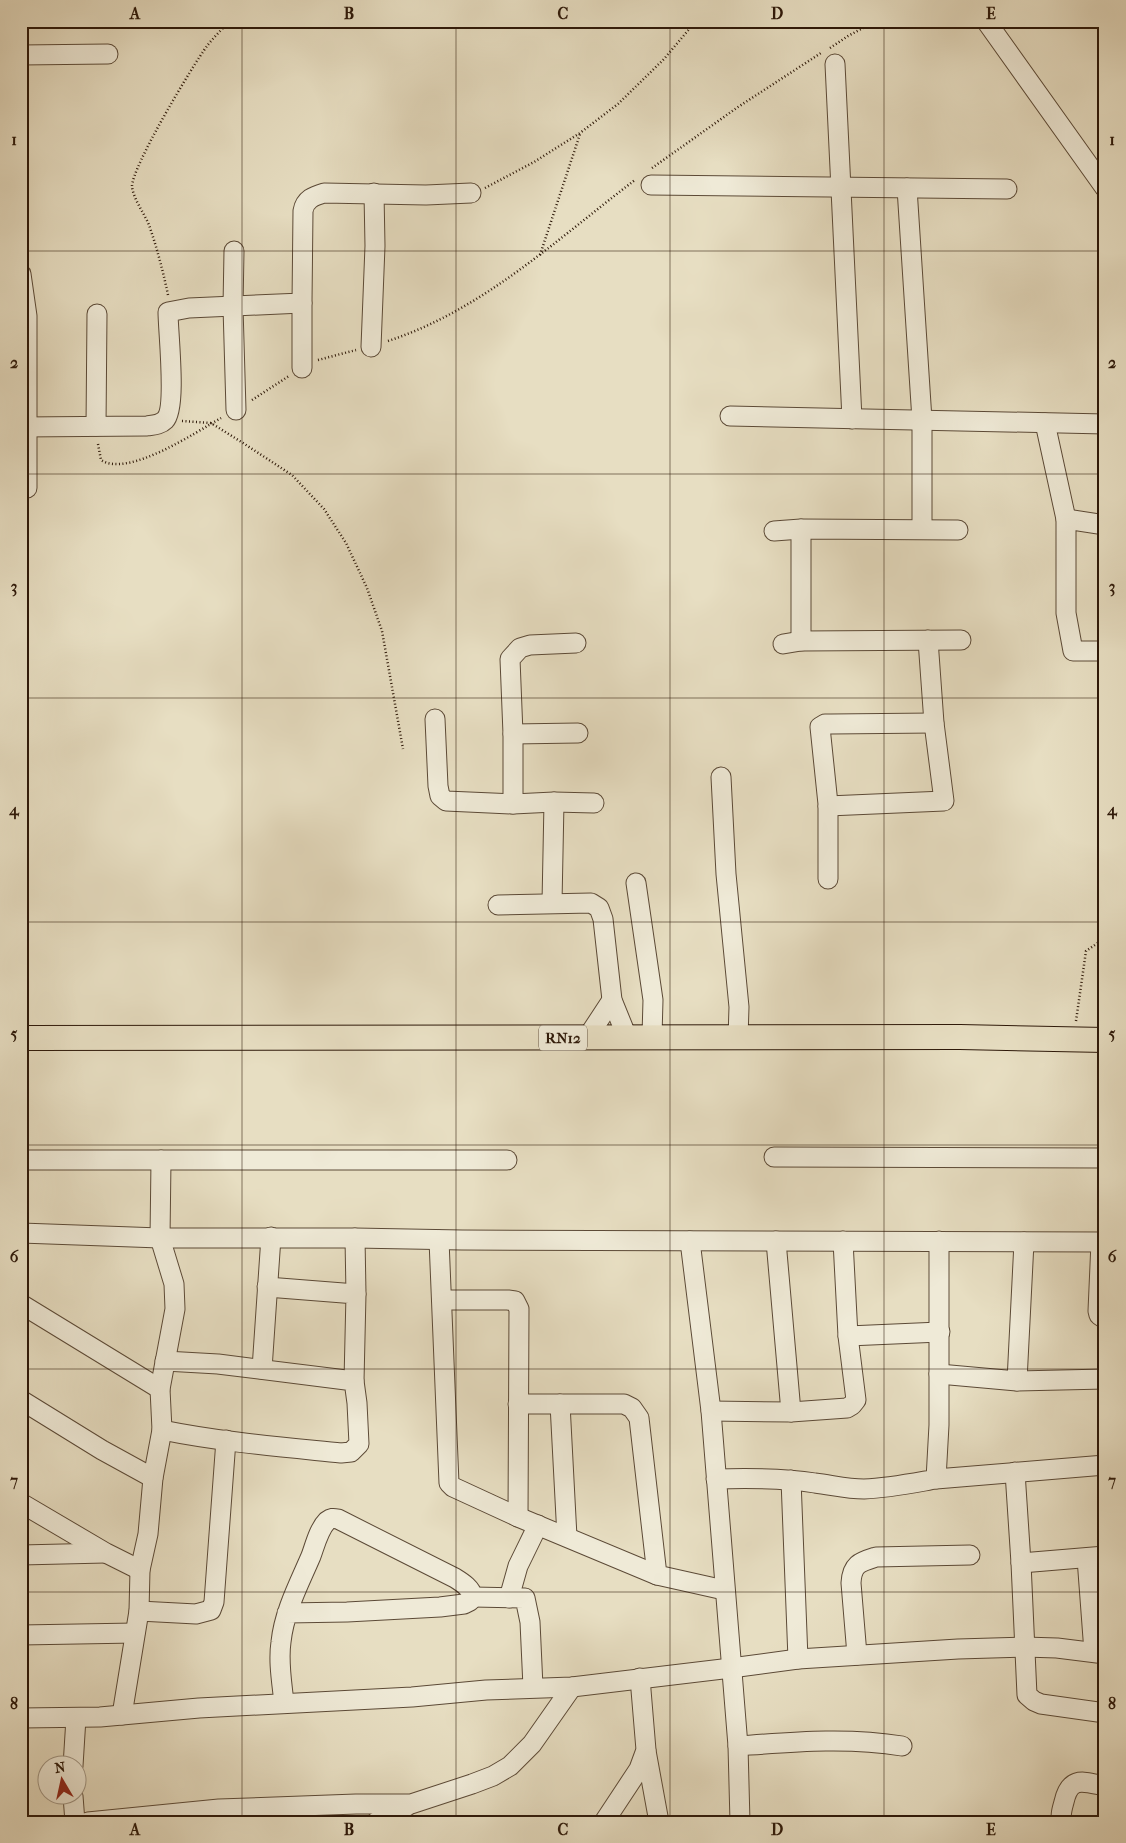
<svg xmlns="http://www.w3.org/2000/svg" width="1126" height="1843" font-family="'IM FELL French Canon',serif">
	<rect width="100%" height="100%" fill="#e7dec2"/>
	<filter id="stains"><feTurbulence type="fractalNoise" baseFrequency=".004" numOctaves="4"/><feColorMatrix values="0 0 0 0 .2 0 0 0 0 .09 0 0 0 0 .02 0 0 0 .5 -.17"/></filter>
	<radialGradient id="worn" r=".72"><stop offset=".6" stop-color="#630" stop-opacity="0"/><stop offset="1" stop-color="#630" stop-opacity=".3"/></radialGradient>
	<g fill="none" stroke-linecap="round" stroke-linejoin="round">
		<g stroke="#5c4a37" stroke-width="21">
			<g id="minor">
				<polyline points="986,21 1105,188"/>
				<polyline points="21,55 108,54"/>
				<polyline points="835,64 852,419"/>
				<polyline points="651,185 1007,189"/>
				<polyline points="907,188 922,420 922,529"/>
				<polyline points="234,251 233,307 236,410"/>
				<polyline points="21,274 27,316 27,488"/>
				<polyline points="371,347 375,246 374,193"/>
				<polyline points="302,368 302,303"/>
				<polyline points="730,416 1105,424"/>
				<polyline points="1045,423 1066,519"/>
				<polyline points="96,426 97,314"/>
				<path d="M 21,427 L 147,426 C 153,425 160,425 165,420 C 177,408 168,332 168,312 L 189,308 L 302,303 L 303,211 C 305,199 314,196 324,193 L 426,195 L 471,193"/>
				<polyline points="1105,525 1066,519 1066,613 1073,651 1105,651"/>
				<polyline points="774,531 801,529 958,530"/>
				<polyline points="801,641 801,529"/>
				<polyline points="783,644 801,641 961,640"/>
				<polyline points="435,719 438,786 440,796 446,801 513,804 554,802 594,803"/>
				<polyline points="513,734 578,733"/>
				<polyline points="721,777 726,874 739,1007 738,1038"/>
				<polyline points="513,804 513,734 510,659 520,648 530,645 576,643"/>
				<polyline points="828,806 944,801 934,723 928,640"/>
				<polyline points="828,879 828,804 820,727 825,724 831,724 934,723"/>
				<polyline points="636,883 653,1000 652,1036"/>
				<polyline points="552,903 554,802"/>
				<polyline points="498,905 591,903 599,908 603,919 612,1000 627,1037"/>
				<polyline points="587,1038 612,1000"/>
				<polyline points="774,1157 1105,1158"/>
				<polyline points="21,1160 507,1160"/>
				<polyline points="21,1233 160,1238 355,1238 462,1240 1105,1242"/>
				<polyline points="355,1238 356,1294"/>
				<polyline points="439,1240 449,1483 453,1487 518,1517 657,1575"/>
				<polyline points="690,1241 711,1411 738,1746 740,1822"/>
				<polyline points="776,1241 791,1412"/>
				<polyline points="1101,1242 1098,1311 1099,1315 1105,1319"/>
				<polyline points="267,1287 356,1294 354,1381"/>
				<polyline points="442,1300 508,1300 515,1301 519,1309 518,1517"/>
				<polyline points="21,1304 160,1389"/>
				<polyline points="848,1336 940,1332"/>
				<polyline points="262,1369 271,1237"/>
				<polyline points="939,1374 1017,1381 1024,1242"/>
				<polyline points="1017,1381 1105,1379"/>
				<polyline points="21,1400 102,1450 153,1478"/>
				<polyline points="518,1404 624,1404 632,1408 639,1418 657,1575 724,1590"/>
				<polyline points="560,1404 567,1537"/>
				<polyline points="711,1411 791,1412 847,1408 852,1405 856,1400 848,1336 843,1241"/>
				<path d="M 162,1430 C 221,1442 282,1447 341,1453 L 351,1452 L 359,1444 L 357,1403 L 354,1381 L 218,1364 L 165,1361"/>
				<polyline points="1015,1472 1021,1563 1027,1695 1034,1701 1041,1704 1105,1713"/>
				<path d="M 716,1479 C 748,1478 783,1478 815,1483 C 832,1485 847,1489 864,1489 C 889,1488 913,1483 936,1479 L 939,1425 L 939,1241"/>
				<polyline points="936,1479 1105,1465"/>
				<polyline points="791,1480 798,1659"/>
				<polyline points="21,1503 106,1553 140,1570"/>
				<polyline points="21,1555 105,1553"/>
				<polyline points="1087,1558 1094,1652"/>
				<polyline points="1021,1563 1105,1556"/>
				<polyline points="473,1597 525,1598 530,1622 533,1687"/>
				<polyline points="509,1598 518,1566 538,1525"/>
				<polyline points="139,1611 196,1614 211,1610 214,1602 226,1440"/>
				<polyline points="21,1635 135,1633"/>
				<path d="M 857,1655 L 851,1583 C 852,1564 860,1562 876,1557 L 970,1555"/>
				<path d="M 284,1703 C 282,1683 278,1662 281,1642 C 284,1612 299,1584 311,1556 C 315,1545 319,1529 327,1521 C 331,1518 333,1518 338,1519 L 455,1578 C 463,1583 471,1588 473,1597 L 470,1601 L 464,1604 L 440,1607 L 347,1612 L 287,1613"/>
				<polyline points="122,1715 139,1611 140,1570 148,1534 153,1478 162,1430 160,1389 175,1309 174,1284 160,1238 161,1160"/>
				<polyline points="21,1718 100,1717 199,1708 412,1697 486,1690 572,1687 731,1668 798,1659 958,1649 1024,1647 1057,1648 1105,1654"/>
				<path d="M 738,1746 C 793,1742 847,1737 902,1746"/>
				<polyline points="646,1751 659,1822"/>
				<polyline points="73,1766 76,1718"/>
				<polyline points="73,1796 75,1822"/>
				<polyline points="88,1822 219,1809 356,1804 411,1804 472,1784 493,1776 510,1766 532,1744 572,1687"/>
				<polyline points="376,1822 407,1806"/>
				<polyline points="604,1822 639,1769 646,1750 640,1678"/>
				<path d="M 1062,1822 C 1060,1815 1062,1809 1064,1802 C 1070,1775 1084,1782 1105,1786"/>
			</g>
		</g>
		<g stroke="#2d1809" stroke-width="26">
			<polyline id="major" points="21,1038 960,1037 1105,1040"/>
		</g>
		<g stroke="#2d1809" stroke-width="2.5" stroke-dasharray="1 2.5" stroke-linecap="butt">
			<polyline points="1011,28 1023,21"/>
			<polyline points="830,48 848,36 876,21"/>
			<polyline points="652,168 738,107 821,53"/>
			<polyline points="485,188 534,162 580,133 618,104 664,59 696,21"/>
			<polyline points="540,255 580,134"/>
			<path d="M 168,295 C 163,271 157,248 149,225 C 144,213 134,200 132,187 C 131,168 193,65 207,46 C 214,37 222,29 230,21"/>
			<path d="M 388,341 C 483,310 557,239 635,180"/>
			<polyline points="318,360 356,350"/>
			<polyline points="252,400 289,376"/>
			<polyline points="182,421 211,423 243,443 292,475 324,509 346,543 367,588 382,631 403,749"/>
			<path d="M 98,444 L 101,460 C 128,478 196,432 221,418"/>
			<polyline points="1076,1021 1086,951 1105,938"/>
		</g>
		<use href="#minor" stroke="#efead7" stroke-width="19"/>
		<use href="#major" stroke="#e7dec2" stroke-width="24"/>
	</g>
	<path fill="none" stroke="#2d1809" stroke-width="1" stroke-opacity="0.55" d="M 242,21 L 242,1822M 456,21 L 456,1822M 670,21 L 670,1822M 884,21 L 884,1822M 21,251 L 1105,251M 21,474 L 1105,474M 21,698 L 1105,698M 21,922 L 1105,922M 21,1145 L 1105,1145M 21,1369 L 1105,1369M 21,1592 L 1105,1592"/>
	<g text-anchor="middle" dominant-baseline="central" stroke-width="4" stroke-linejoin="round" paint-order="stroke">
		<rect fill="#efead7" stroke="#675747" stroke-width="1" x="539" y="1025.5" width="48" height="25" rx="4"/>
		<g font-size="15" font-weight="bold" fill="#2d1809">
			<text x="563" y="1038">RN12</text>
		</g>
	</g>
	<rect width="1126" height="1843" fill="none" stroke="#e7dec2" stroke-width="55"/>
	<g transform="translate(62 1780) rotate(351)"><circle r="24" fill="#efead7" stroke="#a19685"/>
	<path d="M0-4L9 19L0 12L-9 19Z" fill="#8f2418"/>
	<text y="-8" font-size="14" font-weight="bold" text-anchor="middle" fill="#2d1809">N</text>
	</g>
	<rect x="28" y="28" width="1070" height="1788" fill="none" stroke="#2d1809" stroke-width="2"/>
	<g font-size="16" text-anchor="middle" font-weight="bold" fill="#2d1809">
		<text x="135" y="19">A</text>
		<text x="349" y="19">B</text>
		<text x="563" y="19">C</text>
		<text x="777" y="19">D</text>
		<text x="991" y="19">E</text>
		<text x="14" y="145">1</text>
		<text x="1112" y="145">1</text>
		<text x="14" y="368">2</text>
		<text x="1112" y="368">2</text>
		<text x="14" y="592">3</text>
		<text x="1112" y="592">3</text>
		<text x="14" y="815">4</text>
		<text x="1112" y="815">4</text>
		<text x="14" y="1039">5</text>
		<text x="1112" y="1039">5</text>
		<text x="14" y="1262">6</text>
		<text x="1112" y="1262">6</text>
		<text x="14" y="1486">7</text>
		<text x="1112" y="1486">7</text>
		<text x="14" y="1709">8</text>
		<text x="1112" y="1709">8</text>
		<text x="135" y="1835">A</text>
		<text x="349" y="1835">B</text>
		<text x="563" y="1835">C</text>
		<text x="777" y="1835">D</text>
		<text x="991" y="1835">E</text>
	</g>
	<rect width="100%" height="100%" filter="url(#stains)"/>
	<rect width="100%" height="100%" fill="url(#worn)"/>
</svg>
